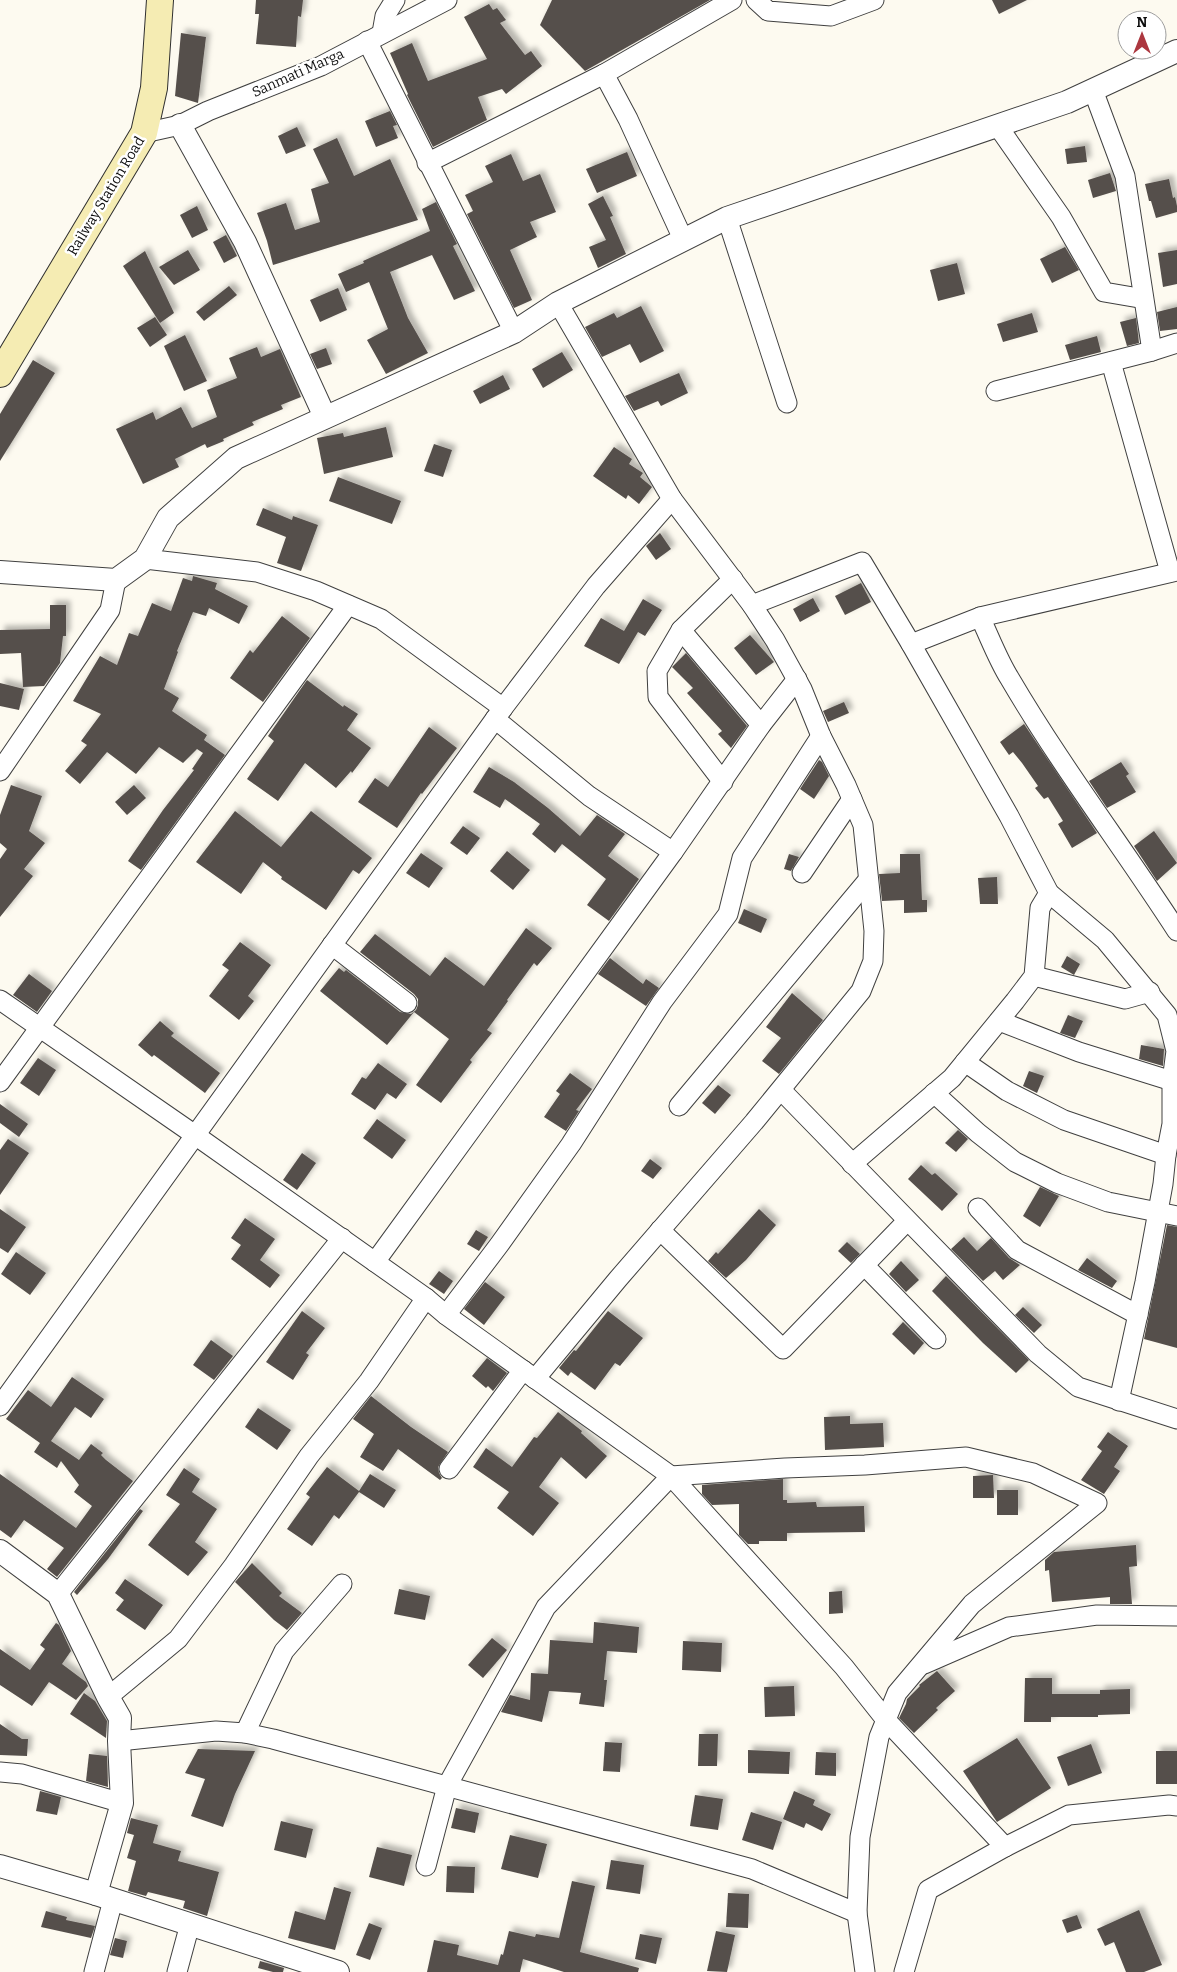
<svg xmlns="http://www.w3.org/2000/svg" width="1177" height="1972" font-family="Bitter,serif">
	<defs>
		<filter id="shadow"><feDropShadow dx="4.5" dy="-4.5" stdDeviation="2.5" flood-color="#0004"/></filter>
	</defs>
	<rect width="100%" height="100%" fill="#fdfaf0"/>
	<g fill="#554f4b" filter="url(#shadow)">
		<polygon points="256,0 303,0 301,17 298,16 296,47 256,44 259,14 255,14"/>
		<polygon points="552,0 710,0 585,71 540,25"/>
		<polygon points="992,0 1027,0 999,14"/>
		<polygon points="489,4 493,10 497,8 506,20 500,23 525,55 531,51 542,66 506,94 502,89 478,97 487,120 433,147 407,95 408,94 390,53 412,43 428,81 487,59 464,17"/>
		<polygon points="181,33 206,37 198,103 175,96"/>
		<polygon points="390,111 397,125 393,126 398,138 376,147 365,121"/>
		<polygon points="297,127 306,146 286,154 278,136"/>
		<polygon points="337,138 354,176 390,159 418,220 273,265 267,241 257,213 286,203 295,230 320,222 311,189 329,183 313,149"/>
		<polygon points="1085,146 1087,162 1067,164 1065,149"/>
		<polygon points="627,152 637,176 597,193 586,169"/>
		<polygon points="511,154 523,181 540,174 556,212 530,222 537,237 510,250 532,300 514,308 467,214 473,211 465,195 493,182 485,166"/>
		<polygon points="1110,173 1116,191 1093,198 1088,180"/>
		<polygon points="1169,179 1173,198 1175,197 1177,206 1177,212 1156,218 1151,201 1149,201 1145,184"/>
		<polygon points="603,196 613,216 610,217 626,254 598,268 589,247 606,240 588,204"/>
		<polygon points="436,202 457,244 453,246 475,291 454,300 432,255 390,272 408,318 428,353 386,374 367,340 388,329 369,282 346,292 338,274 364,263 363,261 430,231 422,209"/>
		<polygon points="197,206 208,230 192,238 180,215"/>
		<polygon points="226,235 237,256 224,263 213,242"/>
		<polygon points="1065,247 1079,270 1052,283 1040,259"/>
		<polygon points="188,250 200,270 174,285 159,267"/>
		<polygon points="1177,250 1177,284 1163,287 1158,253"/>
		<polygon points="145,251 174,313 160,323 123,266"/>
		<polygon points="957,263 965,294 938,301 930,270"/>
		<polygon points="229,286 237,295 204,321 196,312"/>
		<polygon points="338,288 347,310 320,322 310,300"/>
		<polygon points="641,306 664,351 640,363 630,344 602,357 585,327 614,313 617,318"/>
		<polygon points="1177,307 1177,329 1160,331 1157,312"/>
		<polygon points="1032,313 1038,332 1003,342 997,324"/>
		<polygon points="155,317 167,335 150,347 137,328"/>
		<polygon points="1136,318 1139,343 1127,346 1120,322"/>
		<polygon points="185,335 207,381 184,391 164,346"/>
		<polygon points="1097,336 1101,352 1070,360 1065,345"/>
		<polygon points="257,347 261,357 280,349 301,397 281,405 283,409 252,422 254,425 223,439 224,441 207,448 205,444 175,459 179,467 143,484 116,429 153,412 156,420 181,407 192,428 217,417 207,390 237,378 229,358"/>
		<polygon points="326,348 332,364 317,369 310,354"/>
		<polygon points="562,352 573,370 543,388 532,369"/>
		<polygon points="33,360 55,373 0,461 0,414"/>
		<polygon points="679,373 688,393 661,406 658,401 634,411 625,396"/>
		<polygon points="503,375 510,389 480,404 473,391"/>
		<polygon points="386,427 393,457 324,474 317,438 343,433 344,437"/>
		<polygon points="434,444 452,450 443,477 424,471"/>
		<polygon points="614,447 632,459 629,464 643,473 640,477 652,487 639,504 628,495 626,499 593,476"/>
		<polygon points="338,477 401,501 392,524 329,501"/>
		<polygon points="263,508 292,520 293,516 318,525 301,571 277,563 286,537 256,525"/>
		<polygon points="660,533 671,549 656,560 646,546"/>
		<polygon points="193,576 217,583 215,589 248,606 239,624 209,608 206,616 193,612 177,651 178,652 164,689 179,698 172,711 207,735 204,740 225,755 141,870 128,861 163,810 194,770 192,769 203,753 197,749 183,763 159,747 136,774 107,752 80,784 65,771 87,745 81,741 101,714 73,701 100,656 117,665 129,633 138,636 152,603 171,611 183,578 192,581"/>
		<polygon points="861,583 871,602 845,615 835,596"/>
		<polygon points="813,598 820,611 800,622 793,609"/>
		<polygon points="643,599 662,610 645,636 638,632 619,664 584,646 601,618 624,631"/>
		<polygon points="50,605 66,605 66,636 63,636 60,663 44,686 23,687 21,653 0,654 0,630 50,629"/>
		<polygon points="282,616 310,638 263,702 230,678 250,650 253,653"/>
		<polygon points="750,635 774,662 756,675 734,648"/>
		<polygon points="686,653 747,726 731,748 718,734 722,731 687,693 693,688 672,667"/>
		<polygon points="307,680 343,707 344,705 358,714 347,730 371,748 352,773 351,771 336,788 305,763 278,801 247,779 274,741 268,736"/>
		<polygon points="0,683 24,689 19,710 0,706"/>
		<polygon points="844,702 849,713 828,722 823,711"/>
		<polygon points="1024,724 1097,833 1072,848 1058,824 1063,821 1048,797 1044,799 1035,788 1038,786 1022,763 1013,752 1009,755 1000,742"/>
		<polygon points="429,727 457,748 422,794 421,793 397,828 358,802 375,778 388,787"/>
		<polygon points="819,760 822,762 829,776 814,799 800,789"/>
		<polygon points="1121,762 1129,774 1126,776 1136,792 1107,808 1089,781"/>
		<polygon points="489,767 514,782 548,808 580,836 597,815 625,834 608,856 639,879 609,921 587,905 606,879 562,844 555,853 532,834 540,824 505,799 500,808 473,792"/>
		<polygon points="11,785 42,796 29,831 45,843 24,869 33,876 0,917 0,859 7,849 0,843 0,815"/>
		<polygon points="134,785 146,798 127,815 115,802"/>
		<polygon points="235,811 281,847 311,811 372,858 359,874 353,870 326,910 281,879 282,877 263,862 241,894 196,862"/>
		<polygon points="463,826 480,838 467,855 450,843"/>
		<polygon points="1154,831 1177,863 1157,881 1134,846"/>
		<polygon points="507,851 530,870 513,890 490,871"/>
		<polygon points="421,853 443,868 429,888 406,873"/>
		<polygon points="789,854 799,857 791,871 784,869"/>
		<polygon points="900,854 920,854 922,900 927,900 927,912 904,913 904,900 882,901 879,874 900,873"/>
		<polygon points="997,877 998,904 980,904 978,878"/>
		<polygon points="744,909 767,919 761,933 738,923"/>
		<polygon points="526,928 552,948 537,966 534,963 507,1000 508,1001 487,1030 492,1033 470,1060 472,1062 441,1103 416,1085 449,1039 414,1012 387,1045 320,991 339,968 344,972 346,970 400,1012 411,1014 416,1010 418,1005 418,999 414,994 360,952 375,934 430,976 445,957 484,986"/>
		<polygon points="240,942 271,965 248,996 254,1001 239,1020 209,996 229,970 222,965"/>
		<polygon points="1067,956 1080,964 1074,975 1061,967"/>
		<polygon points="610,958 643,984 646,979 659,988 646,1006 598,974"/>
		<polygon points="29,974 52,991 37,1012 13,995"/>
		<polygon points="792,993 823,1020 779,1074 762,1061 781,1038 766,1027"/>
		<polygon points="1068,1015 1083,1021 1075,1038 1060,1033"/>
		<polygon points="160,1021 174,1033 171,1036 220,1073 205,1093 154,1055 152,1057 138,1045"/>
		<polygon points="1141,1045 1164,1049 1163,1066 1139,1059"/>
		<polygon points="38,1058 56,1070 39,1096 20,1083"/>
		<polygon points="378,1063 407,1084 396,1099 387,1093 375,1110 351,1094 362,1077 366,1079"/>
		<polygon points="1029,1071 1044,1076 1037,1093 1023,1086"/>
		<polygon points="570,1073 592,1089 576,1110 579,1111 566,1131 544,1117 560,1094 556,1091"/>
		<polygon points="718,1085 731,1095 715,1114 702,1103"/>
		<polygon points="0,1104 28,1124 19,1137 0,1123"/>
		<polygon points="377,1119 406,1140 392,1159 363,1138"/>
		<polygon points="958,1130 968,1139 956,1152 945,1143"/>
		<polygon points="8,1139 29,1153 0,1195 0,1150"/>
		<polygon points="302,1153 316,1163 297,1190 283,1180"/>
		<polygon points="650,1159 662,1168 653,1179 641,1171"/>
		<polygon points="921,1165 932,1175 935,1173 958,1194 942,1211 908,1179"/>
		<polygon points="1040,1187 1059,1196 1040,1227 1023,1216"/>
		<polygon points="0,1209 26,1227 8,1253 0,1248"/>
		<polygon points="759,1209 776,1225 746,1260 726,1278 708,1261 716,1252 718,1254"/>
		<polygon points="245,1218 275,1239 260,1260 280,1275 270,1288 231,1259 241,1245 231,1238"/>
		<polygon points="1167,1225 1177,1227 1177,1348 1144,1339"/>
		<polygon points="476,1230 488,1237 479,1251 467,1244"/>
		<polygon points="964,1237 977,1251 991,1238 1009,1258 1020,1265 1003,1280 995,1271 983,1281 951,1249"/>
		<polygon points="847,1242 860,1254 851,1263 838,1251"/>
		<polygon points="16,1252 46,1273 30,1295 1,1274"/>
		<polygon points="1087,1258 1117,1281 1112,1288 1078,1270"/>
		<polygon points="901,1261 919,1280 906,1292 889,1274"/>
		<polygon points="439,1271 453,1281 444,1294 429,1284"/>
		<polygon points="946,1276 1029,1360 1016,1373 983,1343 932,1291"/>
		<polygon points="485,1282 505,1297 484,1325 464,1309"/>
		<polygon points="1023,1307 1042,1325 1034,1333 1015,1315"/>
		<polygon points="302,1311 325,1328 306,1353 309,1355 293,1380 266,1362"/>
		<polygon points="608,1311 643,1338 620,1366 615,1363 595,1390 571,1372 568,1376 559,1368 574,1350 576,1351"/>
		<polygon points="903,1322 924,1343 914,1355 892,1334"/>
		<polygon points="211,1340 233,1356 214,1380 193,1365"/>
		<polygon points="487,1358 507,1373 493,1391 488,1386 486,1388 472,1376"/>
		<polygon points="72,1377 104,1399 91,1418 75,1407 51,1441 79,1460 91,1444 103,1453 101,1455 106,1460 133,1481 57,1577 47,1569 64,1548 24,1520 11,1538 0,1530 0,1474 76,1528 92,1506 74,1492 79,1485 61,1461 57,1468 34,1452 40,1443 6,1419 28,1390 51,1407"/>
		<polygon points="371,1396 411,1427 448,1452 438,1467 439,1473 442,1478 440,1480 398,1449 383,1471 360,1457 374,1434 353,1419"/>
		<polygon points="258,1408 291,1430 277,1450 245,1427"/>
		<polygon points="558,1412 582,1431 581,1433 607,1456 586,1479 561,1457 539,1487 559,1503 533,1536 497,1508 509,1492 473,1467 486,1448 512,1467 534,1437 537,1438"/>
		<polygon points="850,1416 850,1424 883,1423 884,1447 825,1450 824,1417"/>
		<polygon points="1108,1432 1128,1446 1114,1467 1120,1471 1104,1494 1081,1480 1102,1451 1097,1447"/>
		<polygon points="327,1467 359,1491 370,1474 396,1490 384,1508 359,1492 339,1519 334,1515 312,1546 287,1529 310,1497 306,1494"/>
		<polygon points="184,1468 200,1479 192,1492 217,1509 195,1542 208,1552 188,1576 148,1545 180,1504 166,1495"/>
		<polygon points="993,1475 994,1498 973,1498 973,1476"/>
		<polygon points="783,1479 783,1500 787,1500 787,1503 816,1502 817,1507 864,1506 865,1532 787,1533 787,1541 759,1541 759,1544 748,1544 739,1535 739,1504 712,1505 702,1494 702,1485"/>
		<rect x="997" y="1490" width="21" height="25"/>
		<polygon points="140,1509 143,1511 108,1559 77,1595 74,1592"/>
		<polygon points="1136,1545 1137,1566 1129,1567 1132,1604 1110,1604 1110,1597 1052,1602 1049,1570 1045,1571 1045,1560 1054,1552"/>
		<polygon points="252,1563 282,1593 279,1596 302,1613 287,1630 274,1620 235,1582"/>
		<polygon points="125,1579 163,1605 145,1630 116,1610 124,1600 115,1593"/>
		<polygon points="399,1589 430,1596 425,1620 394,1614"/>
		<polygon points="842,1591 843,1613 829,1614 829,1592"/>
		<polygon points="594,1622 639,1627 637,1653 607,1651 604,1680 607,1680 604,1707 579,1704 581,1693 549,1691 542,1722 501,1712 510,1695 530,1700 531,1673 548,1674 550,1640 593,1643"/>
		<polygon points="56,1623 59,1625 71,1651 62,1664 86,1682 88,1686 76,1700 49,1682 32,1706 0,1685 0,1649 30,1670 45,1649 40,1645"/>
		<polygon points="492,1638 507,1650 483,1678 468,1665"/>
		<polygon points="683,1641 722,1643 721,1672 682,1670"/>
		<polygon points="937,1671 955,1691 936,1708 938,1710 914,1733 899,1718 906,1704 907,1699 920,1686 919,1685"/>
		<polygon points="1025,1678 1052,1678 1052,1694 1100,1694 1100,1690 1130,1689 1130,1714 1098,1715 1098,1717 1051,1717 1051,1722 1024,1722"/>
		<polygon points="794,1686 795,1716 765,1717 764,1687"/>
		<polygon points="84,1693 95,1701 107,1721 106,1738 70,1714"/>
		<polygon points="0,1724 22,1739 28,1739 27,1756 0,1755"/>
		<polygon points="699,1734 718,1734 717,1766 698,1766"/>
		<polygon points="1017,1738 1051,1788 997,1822 963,1771"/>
		<polygon points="605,1742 622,1743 620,1772 603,1771"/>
		<polygon points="1091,1744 1102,1773 1068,1786 1057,1757"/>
		<polygon points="198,1749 255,1751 235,1794 223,1827 191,1816 205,1779 185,1773"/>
		<polygon points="748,1750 790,1752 789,1774 748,1773"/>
		<rect x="1156" y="1751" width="21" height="33"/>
		<polygon points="816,1752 836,1753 836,1776 815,1775"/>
		<polygon points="89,1754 107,1756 108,1787 86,1781"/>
		<polygon points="40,1791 61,1797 57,1815 36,1811"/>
		<polygon points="794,1791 815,1800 813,1805 831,1814 822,1831 806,1823 804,1828 783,1819"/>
		<polygon points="695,1795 723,1799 718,1830 690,1826"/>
		<polygon points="456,1808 479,1813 475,1833 451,1828"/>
		<polygon points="751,1812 782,1822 773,1850 742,1840"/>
		<polygon points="131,1818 158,1825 153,1843 181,1851 178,1861 219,1872 207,1916 183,1908 185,1901 148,1892 146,1896 128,1891 136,1861 127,1858 134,1835 127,1833"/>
		<polygon points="281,1821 313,1829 306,1858 274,1850"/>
		<polygon points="510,1835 547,1844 538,1878 501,1869"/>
		<polygon points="377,1847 412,1855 404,1886 369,1877"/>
		<polygon points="611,1860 644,1865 640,1894 606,1889"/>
		<polygon points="447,1866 475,1867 474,1893 446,1892"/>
		<polygon points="572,1881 595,1886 580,1952 639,1968 638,1972 564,1972 523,1959 520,1972 427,1972 434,1940 459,1945 457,1955 498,1965 501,1954 503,1955 509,1931 535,1937 536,1934 559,1938"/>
		<polygon points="334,1887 351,1892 335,1950 288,1938 295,1911 325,1920"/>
		<polygon points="728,1893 749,1894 748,1928 726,1927"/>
		<polygon points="1139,1910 1162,1965 1144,1972 1126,1972 1114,1942 1105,1946 1097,1929"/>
		<polygon points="46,1911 67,1917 66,1920 95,1926 91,1938 41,1927"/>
		<polygon points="1077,1915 1082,1928 1067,1933 1062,1920"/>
		<polygon points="369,1923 382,1928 370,1960 356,1955"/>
		<polygon points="716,1931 735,1935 727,1972 707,1971"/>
		<polygon points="640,1934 662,1938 656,1964 635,1959"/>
		<polygon points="115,1938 127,1941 123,1958 110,1955"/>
		<polygon points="260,1961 284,1968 283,1972 273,1972 258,1968"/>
	</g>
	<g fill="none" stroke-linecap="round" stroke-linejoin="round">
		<g stroke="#404040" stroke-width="21">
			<g id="minor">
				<polyline points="756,0 768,11 831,16 874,0"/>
				<polyline points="382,33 385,16 395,0"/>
				<polyline points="367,41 514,332"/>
				<polyline points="604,74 628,119 683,239"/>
				<polyline points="1093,90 1125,176 1152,351"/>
				<polyline points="997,125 1061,217 1104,292 1139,298"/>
				<polyline points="144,133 180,125 208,111 321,66 447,0"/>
				<polyline points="427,163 604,74 732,0"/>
				<polyline points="727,218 787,403"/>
				<polyline points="1111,362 1170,572"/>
				<polyline points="996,391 1152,351 1177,343"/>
				<polyline points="145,559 257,572 316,591 381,619 503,708"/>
				<polyline points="752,605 862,562 911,644 1009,816 1049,893 1105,940 1167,1015 1176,1051 1172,1081 1172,1124 1166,1155 1163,1184 1145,1282 1119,1401"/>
				<path d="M 980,617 C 990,638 998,660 1010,679 C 1061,766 1122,846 1177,931"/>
				<polyline points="681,630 761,725"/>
				<polyline points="911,644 980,617 1177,571"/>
				<polyline points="495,719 589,796 673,852"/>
				<polyline points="0,771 110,610 116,580"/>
				<polyline points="723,782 658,697 657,671 681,630 733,579"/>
				<polyline points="802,873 852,799"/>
				<polyline points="332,945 407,1003"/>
				<polyline points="1034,976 1125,999 1150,992"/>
				<polyline points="0,1000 195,1135 426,1298 446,1315 671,1476 844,1667 886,1720 1005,1847"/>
				<polyline points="999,1021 1079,1052 1172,1081"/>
				<polyline points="965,1062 1007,1091 1064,1120 1166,1155"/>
				<polyline points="0,1082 348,605"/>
				<polyline points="781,1090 1038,1354 1078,1387 1177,1419"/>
				<polyline points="934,1093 978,1133 1015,1162 1057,1183 1108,1202 1177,1216"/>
				<polyline points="679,1106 868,880"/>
				<polyline points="852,1164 952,1078 1015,1001 1034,976 1040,908 1049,893"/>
				<polyline points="978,1208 1017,1250 1138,1315"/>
				<polyline points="660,1230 783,1349 907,1221"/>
				<polyline points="375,1262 673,852 761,725 797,679"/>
				<polyline points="864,1265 936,1339"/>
				<polyline points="446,1315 499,1245 571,1144 662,1002 728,914 742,858 821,736"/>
				<polyline points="535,1379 618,1279 754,1122 861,991 873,961 874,931 863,825 846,785 821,736 802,689 775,640 752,605 672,499 558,303"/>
				<polyline points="0,1406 503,708 596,586 672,499"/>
				<polyline points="449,1469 523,1370"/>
				<polyline points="58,1594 342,1238"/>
				<polyline points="924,1664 1009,1627 1097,1615 1177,1616"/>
				<polyline points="108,1697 178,1639 234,1565 309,1456 369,1381 426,1298"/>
				<polyline points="245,1733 284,1651 342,1584"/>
				<polyline points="119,1741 216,1731 245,1733 273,1739 752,1869 857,1913"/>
				<polyline points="0,1772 22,1774 122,1803"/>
				<polyline points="426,1866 447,1786 546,1607 671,1476 785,1468 865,1465 966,1457 1033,1473 1097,1503 972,1604 897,1693 879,1737 860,1837 857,1913 865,1972"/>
				<polyline points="94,1972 113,1900"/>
				<polyline points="177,1972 190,1924"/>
				<polyline points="904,1972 928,1890 1005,1847 1069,1815 1169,1805 1177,1806"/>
			</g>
		</g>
		<g stroke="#404040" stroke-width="24">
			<g id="tertiary">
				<polyline points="180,125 245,242 325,417"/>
				<polyline points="0,572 116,580 145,559 168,518 236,458 514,332 558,303 727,218 1067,102 1177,51"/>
				<polyline points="0,1551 58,1594 108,1697 120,1718 119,1741 122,1803 96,1894 338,1972"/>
				<polyline points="0,1866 96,1894"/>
			</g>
		</g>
		<g stroke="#2f2f2f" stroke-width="28">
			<polyline id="secondary" points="0,374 144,133 154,88 160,0"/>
		</g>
		<use href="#minor" stroke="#fff" stroke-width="19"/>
		<use href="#tertiary" stroke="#fff" stroke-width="22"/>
		<use href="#secondary" stroke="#f5ecb3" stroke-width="26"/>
	</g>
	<g text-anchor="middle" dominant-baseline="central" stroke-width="5" stroke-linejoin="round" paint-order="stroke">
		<g font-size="14" fill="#0d0d0d" stroke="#fff">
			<text transform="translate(298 73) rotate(-24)">Sanmati Marga</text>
			<text transform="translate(106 196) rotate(-59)">Railway Station Road</text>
		</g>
	</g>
	<g transform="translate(1142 35)"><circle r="24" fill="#ffffff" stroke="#9e9e9e"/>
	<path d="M0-4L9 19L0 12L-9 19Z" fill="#ac373f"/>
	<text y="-8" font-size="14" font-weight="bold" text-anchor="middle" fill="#0d0d0d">N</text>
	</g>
</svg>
